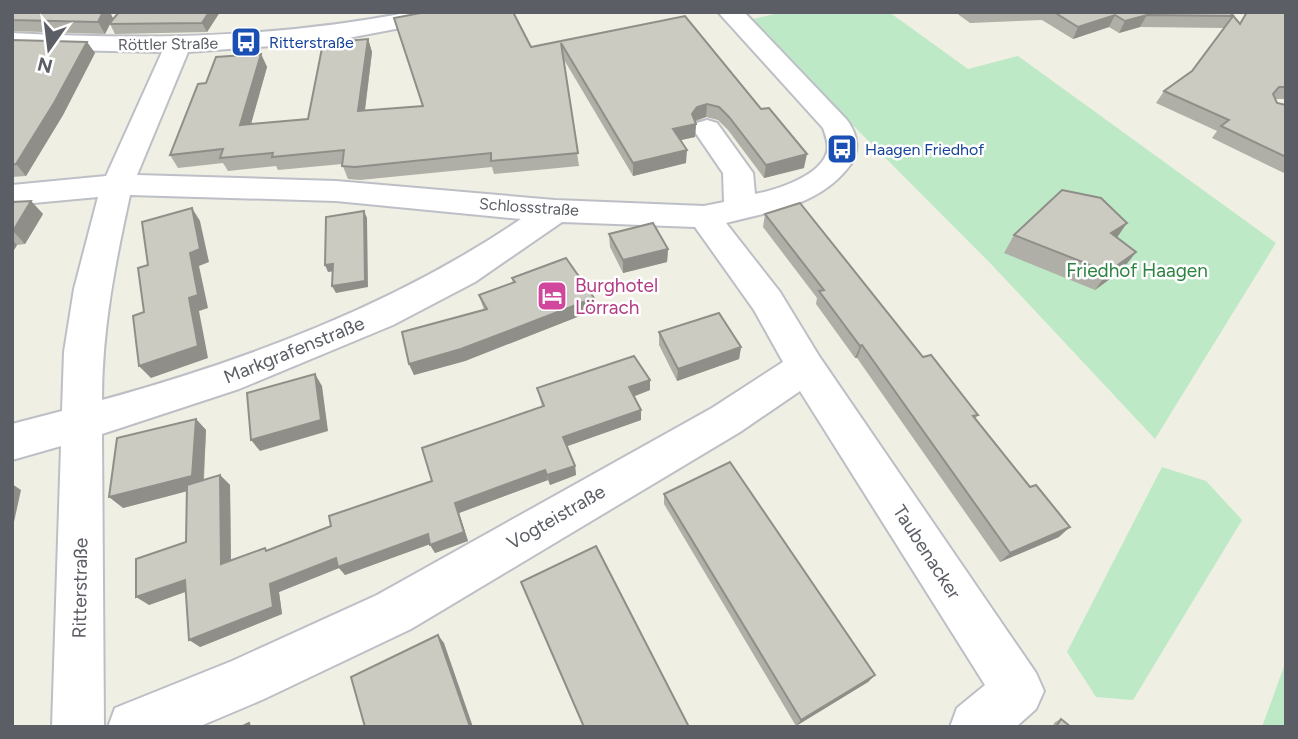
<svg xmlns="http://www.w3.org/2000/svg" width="1298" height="739" font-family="Figtree,sans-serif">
	<rect width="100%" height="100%" fill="#efefe3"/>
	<g fill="#bee9c6">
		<polygon points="784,12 889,12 968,69 1018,56 1276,243 1155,439 992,265 748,20"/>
		<polygon points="1162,467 1206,481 1242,520 1133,700 1096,697 1067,652"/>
		<polygon points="1286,661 1286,727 1262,727"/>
	</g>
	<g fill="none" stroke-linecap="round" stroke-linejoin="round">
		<g stroke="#bdbfc6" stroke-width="4">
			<path id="minor" d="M 410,12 L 460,12 L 457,17 L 448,19 L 327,42 L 188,52 L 137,175 L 336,181 L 555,200 L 704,206 L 724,202 L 723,173 L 693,129 L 697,123 L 707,120 L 717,123 L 753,173 L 755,194 C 776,190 817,177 826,155 C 830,147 826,136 823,128 L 718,12 L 744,12 L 847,120 C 859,136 860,154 847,169 C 817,206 769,212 726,223 L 780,292 L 819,356 L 1036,673 L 1044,691 L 1036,709 L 1016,727 L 950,727 L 957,708 L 985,685 L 800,391 L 740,432 L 411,629 L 264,699 L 198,727 L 108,727 L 115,708 L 232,661 L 377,595 L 712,408 L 783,362 L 754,310 L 695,227 L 562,222 L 475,282 L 393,325 L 239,389 L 102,434 L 104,727 L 52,727 L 61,446 L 12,460 L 12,424 L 62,411 L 64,352 L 74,289 L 98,197 L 12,205 L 12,185 L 106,176 L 162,52 L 12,49 L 12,33 C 146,40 279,38 410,12 ZM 130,195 L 336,201 L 521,219 C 394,305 250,359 102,400 C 102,329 115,264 130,195 Z"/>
		</g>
		<use href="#minor" fill="#fff" fill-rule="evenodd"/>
	</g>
	<g fill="#afafa7">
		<polygon points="12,12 113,18 110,23 220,12 207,32 115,34 110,24 105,34 12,31"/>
		<polygon points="955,12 1230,12 1240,24 1286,12 1286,99 1275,99 1277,103 1286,105 1286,174 1212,138 1217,131 1156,103 1164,91 1192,71 1224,28 1140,27 1119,33 1109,27 1073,39 1042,20 970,23"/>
		<polygon points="685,16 804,168 764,178 728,130 718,120 706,117 695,122 696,124 695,137 681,140 686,163 633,176 563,58 579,166 494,174 492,167 360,180 348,179 342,164 278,170 276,166 228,171 223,163 178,168 170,155 261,54 267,67 251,124 308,119 368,39 372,52 365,111 422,106 394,18 531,47"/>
		<polygon points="12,40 87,42 95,53 63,115 26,176 12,177"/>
		<polygon points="31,201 43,214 25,244 17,245 12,253 12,202"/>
		<polygon points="765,214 923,357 978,415 975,419 1059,537 1000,562 857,358 855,358 816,304 817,298 763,227"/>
		<polygon points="609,234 668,249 667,262 623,273 610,247"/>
		<polygon points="1014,235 1117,238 1136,252 1122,270 1095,290 1004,253"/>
		<polygon points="512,278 594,298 595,310 465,361 414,375 409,364 484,310 479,295 513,283"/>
		<polygon points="659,332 741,347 739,359 677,381 659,345"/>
		<polygon points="537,388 650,390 634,396 641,420 567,446 575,466 576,475 550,485 548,480 459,513 468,541 435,553 430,544 345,575 339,568 279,592 282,614 200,647 185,592 149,605 186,542 187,491 123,508 196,419 206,430 204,480 220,475 230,485 231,560 268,550 331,526 432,481 542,406"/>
		<polygon points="664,494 875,675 868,682 796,726 664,504"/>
		<polygon points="1061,719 1071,727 1052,727 1055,722"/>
	</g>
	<g fill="#8f8e88">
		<polygon points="103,12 110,12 113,18 105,34 98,22"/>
		<polygon points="209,12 220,12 207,32 202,23"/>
		<polygon points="1115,15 1109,27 1073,39 1078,27"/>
		<polygon points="1147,15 1140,27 1119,33 1125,21"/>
		<polygon points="368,39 372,52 363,124 358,111"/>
		<polygon points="87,42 95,53 63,115 26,176 16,164"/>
		<polygon points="261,54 267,67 247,138 240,125"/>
		<polygon points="707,104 706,117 696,120 693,124 696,124 695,137 672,142 673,129 692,114 697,107"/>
		<polygon points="687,150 686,163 633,176 633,163"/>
		<polygon points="807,154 804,168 764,178 766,165"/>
		<polygon points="31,201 43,214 25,244 13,231"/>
		<polygon points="192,208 200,221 209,262 199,266 208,308 199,311 208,358 151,378 139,366 189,298"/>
		<polygon points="364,211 367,218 368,287 336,293 332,286"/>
		<polygon points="1127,223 1114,242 1111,233"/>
		<polygon points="12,240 17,245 12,253"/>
		<polygon points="668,249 667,262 623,273 623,260"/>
		<polygon points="1136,252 1122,270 1095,290 1108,272"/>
		<polygon points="333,264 336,271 328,272 325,265"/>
		<polygon points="594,298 595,310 465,361 414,375 409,364"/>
		<polygon points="862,345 857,358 855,358 860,346"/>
		<polygon points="741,347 739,359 677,381 678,369"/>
		<polygon points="315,374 322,386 328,431 260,451 251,440"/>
		<polygon points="650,380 650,390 630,398 629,387"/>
		<polygon points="641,410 641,420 565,447 563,437"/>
		<polygon points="196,419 206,430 203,487 123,508 109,497"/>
		<polygon points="575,466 576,475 550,485 547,475"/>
		<polygon points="545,470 548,480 459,513 468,541 435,553 430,545 455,503"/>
		<polygon points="220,475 230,485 231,572 221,564"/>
		<polygon points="12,484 21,490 12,531"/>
		<polygon points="1070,527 1059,537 1000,562 1010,553"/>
		<polygon points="428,534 433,543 345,575 339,568 279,592 282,614 200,647 189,640 270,584 336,558"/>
		<polygon points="185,580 196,588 149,605 136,597"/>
		<polygon points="438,635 444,643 473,727 470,727"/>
		<polygon points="875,675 868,682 796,726 801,720"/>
	</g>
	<g fill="#cccbc2" stroke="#8f8e88" stroke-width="2">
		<polygon points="12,12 103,12 98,22 12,20"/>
		<polygon points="119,12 209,12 202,23 109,24"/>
		<polygon points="426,12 513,12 531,47 685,16 761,109 769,108 807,154 766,165 729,117 719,107 707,104 697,107 692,114 696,124 673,129 687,150 633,163 561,43 578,153 491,161 491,153 355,167 342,166 344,150 272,157 273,153 220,158 223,149 170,155 198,84 206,83 216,57 261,54 240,125 308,119 323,43 368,39 358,111 423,106 394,18"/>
		<polygon points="1054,12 1230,12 1240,24 1247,12 1286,12 1286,87 1279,87 1273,94 1277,103 1286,105 1286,157 1221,126 1229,120 1164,91 1192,71 1233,16 1147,15 1125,21 1115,15 1078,27"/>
		<polygon points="12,40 87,42 54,103 16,164 12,165"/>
		<polygon points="1062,190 1101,198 1127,223 1111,233 1136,252 1108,272 1014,235"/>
		<polygon points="31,201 13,231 12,231 12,202"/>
		<polygon points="800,203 923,357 931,355 978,415 973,416 1030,487 1036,485 1070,527 1010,553 862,345 860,346 819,291 824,290 765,214"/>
		<polygon points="192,208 200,249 190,253 198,295 189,298 198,346 139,366 133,316 144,312 138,268 148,265 142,222"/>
		<polygon points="364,211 365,281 332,286 333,264 325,265 326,217"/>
		<polygon points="653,223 668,249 623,260 609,234"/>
		<polygon points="566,258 594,298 461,349 409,364 402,332 487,309 479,295 515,282 512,278"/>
		<polygon points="719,313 741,347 678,369 659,332"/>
		<polygon points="634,356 650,380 629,387 641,410 563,437 575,466 547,475 545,470 455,503 464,532 430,545 428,534 338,567 336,558 270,584 273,607 189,640 185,580 136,597 136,559 186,542 187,485 220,475 221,564 265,548 266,551 331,526 329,516 432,481 422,448 544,406 537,388"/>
		<polygon points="315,374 321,420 251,440 247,393"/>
		<polygon points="196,419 192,476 109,497 117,438"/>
		<polygon points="730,462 875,675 801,720 664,494"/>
		<polygon points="596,546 689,727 584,727 521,582"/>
		<polygon points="438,635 470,727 365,727 351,677"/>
		<polygon points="1061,719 1071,727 1056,727"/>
		<polygon points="249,723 250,727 241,727"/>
	</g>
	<defs>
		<g id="bus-square" transform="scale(1.575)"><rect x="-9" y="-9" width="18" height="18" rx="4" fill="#1a4fb4" stroke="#fff"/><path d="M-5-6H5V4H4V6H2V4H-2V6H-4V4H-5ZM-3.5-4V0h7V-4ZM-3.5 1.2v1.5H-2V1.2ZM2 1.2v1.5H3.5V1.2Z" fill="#fff"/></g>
		<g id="hotel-square" transform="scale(1.575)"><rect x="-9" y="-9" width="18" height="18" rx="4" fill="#d1479c" stroke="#fff"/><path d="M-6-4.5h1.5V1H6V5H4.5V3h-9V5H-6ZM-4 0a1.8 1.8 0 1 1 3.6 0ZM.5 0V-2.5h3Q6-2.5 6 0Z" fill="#fff"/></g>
	</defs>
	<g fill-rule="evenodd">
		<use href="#bus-square" x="246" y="42"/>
		<use href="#bus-square" x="842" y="149"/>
		<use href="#hotel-square" x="552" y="296"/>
	</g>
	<g text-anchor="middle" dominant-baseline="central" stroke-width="5" stroke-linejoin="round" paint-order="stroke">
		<g font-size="16" fill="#164399" stroke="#fff" text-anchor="start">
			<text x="269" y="42">Ritterstraße</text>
			<text x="865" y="149">Haagen Friedhof</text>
		</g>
		<g font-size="16" fill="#5b5e65" stroke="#fff">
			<text transform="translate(168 44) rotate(-1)">Röttler Straße</text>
			<text transform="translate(529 207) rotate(4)">Schlossstraße</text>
		</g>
		<g font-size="19" fill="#2d8242" stroke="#fff">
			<text x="1137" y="270">Friedhof Haagen</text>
		</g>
		<g font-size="19" fill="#b23c85" stroke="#fff" text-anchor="start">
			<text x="575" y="285">Burghotel<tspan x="575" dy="22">Lörrach</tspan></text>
		</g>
		<g font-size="19" fill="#5b5e65" stroke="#fff">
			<text transform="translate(294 350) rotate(-22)">Markgrafenstraße</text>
			<text transform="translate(556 517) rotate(-30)">Vogteistraße</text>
			<text transform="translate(927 552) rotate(57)">Taubenacker</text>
			<text transform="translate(80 588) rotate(-89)">Ritterstraße</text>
		</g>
	</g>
	<rect width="1298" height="739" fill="none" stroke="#5b5e65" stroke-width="28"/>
	<g transform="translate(49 49) rotate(194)" stroke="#ffffff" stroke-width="5" paint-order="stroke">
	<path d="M0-5L12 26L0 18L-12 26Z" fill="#5b5e65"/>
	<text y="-10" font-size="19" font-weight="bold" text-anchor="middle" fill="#5b5e65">N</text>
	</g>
</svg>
